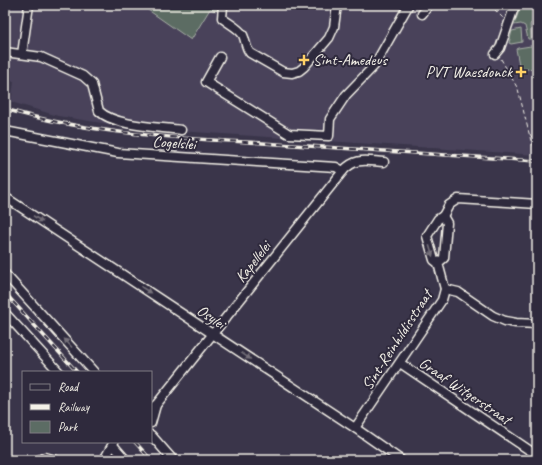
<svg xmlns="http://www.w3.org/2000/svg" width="542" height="465" font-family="Caveat,sans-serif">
	<rect width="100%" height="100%" fill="#3a354a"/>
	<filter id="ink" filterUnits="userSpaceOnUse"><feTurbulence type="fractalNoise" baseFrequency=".025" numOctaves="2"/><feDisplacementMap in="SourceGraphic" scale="8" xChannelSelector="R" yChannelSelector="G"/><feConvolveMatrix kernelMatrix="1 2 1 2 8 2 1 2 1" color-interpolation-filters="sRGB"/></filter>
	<g filter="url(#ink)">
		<polygon fill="#48425a" points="5,5 537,5 537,155 133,128 58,116 11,102 14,82 5,79"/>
		<g fill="#5c6c64" stroke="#a8aea6">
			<polygon points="141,5 208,5 211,7 212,5 217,5 219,8 216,11 210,9 191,40"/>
			<polygon points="521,5 536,5 537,22 531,23 530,25 531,39 528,39 525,26 521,24 514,25"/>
			<polygon points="521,29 522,42 511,44 509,43 512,31"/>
			<polygon points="537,45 537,65 536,65 535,68 520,70 516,49 518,48"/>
		</g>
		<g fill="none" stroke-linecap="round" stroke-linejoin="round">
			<g stroke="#f4f1e8" stroke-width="11">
				<g id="minor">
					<path d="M 222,5 L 223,6 L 222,18 C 228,23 239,28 243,35 C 246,41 245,47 250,53 L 283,72 L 292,73 L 299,71 L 304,67 L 329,38 L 334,27 L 337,5"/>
					<polyline points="422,14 429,5"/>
					<path d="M 5,52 L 41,57 L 83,76 L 92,84 L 99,111 C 114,126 159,127 181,130"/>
					<polyline points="22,54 29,5"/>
					<polyline points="495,54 500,48 515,5"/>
					<polyline points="220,57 206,82 289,134 329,136 330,119 346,95 374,66 408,6"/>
					<polyline points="5,131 118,153 336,167 343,171"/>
					<polyline points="5,197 355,428 401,460"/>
					<polyline points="443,216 449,205 458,199 537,204"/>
					<polyline points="438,263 444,258 447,223 443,216"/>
					<polyline points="5,274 94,372"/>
					<polyline points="445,289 458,292 493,316 505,321 516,323 537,324"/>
					<polyline points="5,313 59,372"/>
					<polyline points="400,363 535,454"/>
					<path d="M 151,408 L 156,405 L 343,171 C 356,157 366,161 384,162"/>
					<polyline points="151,423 156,405"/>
					<polyline points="355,428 442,300 445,289 438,263 434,260 427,236 438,219 443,216"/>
					<polyline points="151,435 173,460"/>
					<polyline points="113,445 126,460"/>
					<polyline points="39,460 45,457 56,460"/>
					<polyline points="104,460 114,442"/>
				</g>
			</g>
			<g stroke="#f4f1e8" stroke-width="1" stroke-dasharray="4 3" stroke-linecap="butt">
				<polyline points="490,5 503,18"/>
				<polyline points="534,42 532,25 537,24"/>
				<polyline points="501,59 518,89 531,141 537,152"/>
				<polyline points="530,134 537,146"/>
			</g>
			<use href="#minor" stroke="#2f2a3d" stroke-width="8"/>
			<g stroke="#f4f1e8" stroke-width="3.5">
				<g id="rail">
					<path d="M 5,109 C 89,134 175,138 262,143 C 354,149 445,155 537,161"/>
					<polyline points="5,293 77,372"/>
					<polyline points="135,442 151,460"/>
				</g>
			</g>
			<use href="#rail" stroke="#2f2a3d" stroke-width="2" stroke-dasharray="6" stroke-linecap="butt"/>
		</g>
		<defs><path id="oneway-solid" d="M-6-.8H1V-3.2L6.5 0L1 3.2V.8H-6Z"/></defs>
		<g fill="#747079">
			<use href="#oneway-solid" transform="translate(38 219) rotate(33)"/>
			<use href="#oneway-solid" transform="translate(431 251) rotate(73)"/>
			<use href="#oneway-solid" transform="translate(146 290) rotate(33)"/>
			<use href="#oneway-solid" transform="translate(68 343) rotate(-132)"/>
			<use href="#oneway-solid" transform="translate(246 356) rotate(34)"/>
		</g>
	</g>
	<g fill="#ffd166" stroke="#2f2a3d" stroke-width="1.5">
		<path d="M302 54h4v4h4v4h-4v4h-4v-4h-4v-4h4z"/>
		<path d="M519 66h4v4h4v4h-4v4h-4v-4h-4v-4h4z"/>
	</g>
	<g text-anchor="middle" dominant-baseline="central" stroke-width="4" stroke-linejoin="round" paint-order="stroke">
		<g font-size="16" fill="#f4f1e8" stroke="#2f2a3d" text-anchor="start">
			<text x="313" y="60">Sint-Amedeus</text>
			<text x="512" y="72" text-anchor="end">PVT Waesdonck</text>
		</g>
		<g font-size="16" fill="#f4f1e8" stroke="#2f2a3d">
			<text transform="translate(174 143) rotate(4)">Cogelslei</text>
			<text transform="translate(253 262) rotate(-52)">Kapellelei</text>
			<text transform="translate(211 317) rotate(34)">Osylei</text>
			<text transform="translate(397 340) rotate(-57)">Sint-Reinhildisstraat</text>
			<text transform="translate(465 391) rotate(34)">Graaf Witgerstraat</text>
		</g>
	</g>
	<rect width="542" height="465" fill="none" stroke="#2f2a3d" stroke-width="20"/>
	<rect x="10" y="10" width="522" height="445" fill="none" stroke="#f4f1e8" stroke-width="1.5" filter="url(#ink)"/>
	<rect x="22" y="371" width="130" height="72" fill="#2f2a3d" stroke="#7e7a81"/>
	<rect x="30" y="384" width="20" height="6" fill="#2f2a3d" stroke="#7e7a81"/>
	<text x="58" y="391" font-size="12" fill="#f4f1e8">Road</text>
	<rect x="30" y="404" width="20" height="6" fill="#f4f1e8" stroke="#7e7a81"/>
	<text x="58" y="411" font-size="12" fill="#f4f1e8">Railway</text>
	<rect x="30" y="421" width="20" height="12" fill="#5c6c64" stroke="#7e7a81"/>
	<text x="58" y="431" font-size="12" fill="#f4f1e8">Park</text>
</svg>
